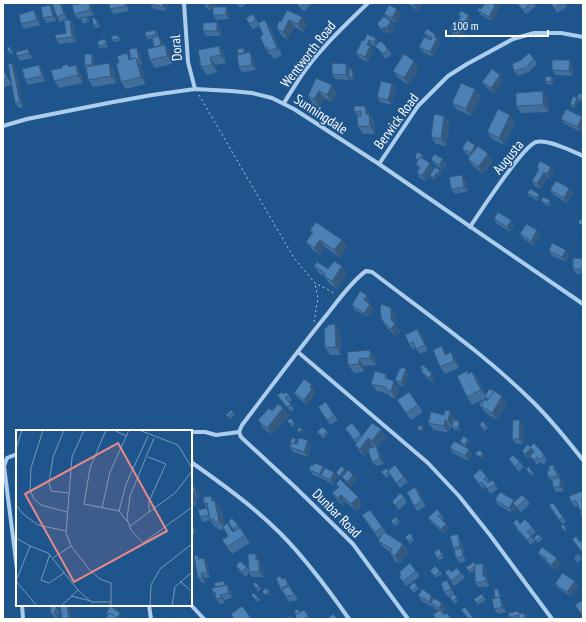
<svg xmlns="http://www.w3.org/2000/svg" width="586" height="622" font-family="'PT Sans Narrow',sans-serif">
	<rect width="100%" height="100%" fill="#1f558d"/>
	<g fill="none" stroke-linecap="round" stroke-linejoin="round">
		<g stroke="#adcdec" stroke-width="1" stroke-dasharray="2 3" stroke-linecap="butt">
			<polyline points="199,95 294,258 315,283 336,294"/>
			<polyline points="314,322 318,298 315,284"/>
		</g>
		<g stroke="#adcdec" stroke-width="4">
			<polyline points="184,3 188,62 195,89"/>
			<path d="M 284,103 C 291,92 298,80 306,69 C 324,45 346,24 368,3"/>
			<polyline points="3,126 27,119 108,103 152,95 195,89 231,91 252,93 272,98 294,109 379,164 583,304"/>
			<polyline points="379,164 418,106 448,76 467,64 513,39 534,33 561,33 583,37"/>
			<path d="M 470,227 C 480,212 523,146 536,142 C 548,139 572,151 583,156"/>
			<polyline points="298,352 428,463 459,496 490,535 552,619"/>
			<polyline points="191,432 205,432 216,435 239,432"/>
			<path d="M 239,432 L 242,425 C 271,387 299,349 329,312 C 340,298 352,281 366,271 L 372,272 C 427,314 486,355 535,404 C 553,422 568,441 583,460"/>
			<polyline points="239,432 241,437 296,488 353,544 408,619"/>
			<polyline points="17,454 7,458 4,466 17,569"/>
			<path d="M 191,462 C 222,484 253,506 280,533 C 306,559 328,589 349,619"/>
			<polyline points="22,605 23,619"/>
			<polyline points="149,605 151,619"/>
			<polyline points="191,605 204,619"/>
		</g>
	</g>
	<g fill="#416f9d">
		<polygon points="109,3 128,3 129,11 114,14 110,9"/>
		<polygon points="150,3 168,3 166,11 154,9 150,4"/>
		<polygon points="203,3 216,3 214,7 229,12 229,19 216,20 213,15 213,8 212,11 206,8"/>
		<polygon points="236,3 247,3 241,8"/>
		<polygon points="296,3 311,3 311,4 304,12"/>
		<polygon points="408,3 423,3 417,11"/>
		<polygon points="501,3 497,9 498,10 492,21 481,15 477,10"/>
		<polygon points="517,3 535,3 534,4 536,6 526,14"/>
		<polygon points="551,3 565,3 567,7 557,13"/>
		<polygon points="91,4 94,15 78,19 74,14"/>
		<polygon points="50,5 54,10 56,21 47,23 43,18"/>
		<polygon points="62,6 67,19 60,22 57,17"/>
		<polygon points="34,10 38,15 40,25 24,29 21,24"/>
		<polygon points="287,10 302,17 307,25 303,32 295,27 288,39 283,37 277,29 278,28 277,26 281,22"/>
		<polygon points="384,14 401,14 396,23 388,19"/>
		<polygon points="458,15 472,20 462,39 454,35 450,30 458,21 460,17"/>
		<polygon points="87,17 89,22 83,24 82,22"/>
		<polygon points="256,19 258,23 270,27 282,55 274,59 271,55 270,55 265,48 263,35 259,26 253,29 249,24"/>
		<polygon points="70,20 74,25 76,42 59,44 56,39 66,33"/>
		<polygon points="97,20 100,27 95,28 93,25"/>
		<polygon points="217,22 220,27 221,36 206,36 203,31"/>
		<polygon points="391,22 395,27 390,33 388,32 386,34 380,29 377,24"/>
		<polygon points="157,32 158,36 163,41 164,45 165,45 170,52 172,64 155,68 150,60 154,47 152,38 148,39 146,37"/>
		<polygon points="424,33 439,39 438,40 440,43 433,57 423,52 419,47 431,40 431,39 428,38"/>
		<polygon points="367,34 388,49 392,54 386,59 376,47 372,45 371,48 373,51 368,62 359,58 356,53 364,41"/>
		<polygon points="118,35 120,38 120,41 114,42 112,40"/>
		<polygon points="107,42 108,47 100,48 98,46"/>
		<polygon points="12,49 13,54 10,54 8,52"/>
		<polygon points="198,50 224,53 226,63 216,65 217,72 207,75 201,67"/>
		<polygon points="246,51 246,53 253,57 256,70 242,72 239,67"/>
		<polygon points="16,52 31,54 32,58 20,61 17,56"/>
		<polygon points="127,53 131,58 140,53 142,64 141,65 146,84 126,89 121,82"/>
		<polygon points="92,54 95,59 95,65 114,70 116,83 93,87 88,80 86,68 84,65"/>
		<polygon points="534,59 537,64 529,72 518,76 514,71"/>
		<polygon points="39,65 43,70 45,81 28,85 25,80"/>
		<polygon points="76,65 81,73 83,83 59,88 54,81 70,67"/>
		<polygon points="573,65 573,76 555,75 552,70"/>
		<polygon points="16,68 23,107 19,108 15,103"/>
		<polygon points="419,68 409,85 398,78 393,71"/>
		<polygon points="3,69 12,84 3,88"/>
		<polygon points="352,69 354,71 353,80 350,79 349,78 349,80 335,79 332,74"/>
		<polygon points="552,77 554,79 553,85 547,84 545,81"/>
		<polygon points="316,78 337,93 332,102 324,98 319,107 313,104 308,96"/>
		<polygon points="503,80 494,93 486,87 482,82"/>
		<polygon points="392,84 396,89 391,105 380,102 377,97"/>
		<polygon points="475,89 480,97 471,116 457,110 452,103"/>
		<polygon points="583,95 583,102 578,100 577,97"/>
		<polygon points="577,98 579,100 575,108 572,107 570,104"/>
		<polygon points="548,99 549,112 521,113 516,106"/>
		<polygon points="354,106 370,113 370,115 374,121 375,134 363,134 358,127 358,116 354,112"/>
		<polygon points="444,116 450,123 446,146 436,144 431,137"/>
		<polygon points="561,119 583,119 583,127 581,132 565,124"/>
		<polygon points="515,123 504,145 492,139 487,132"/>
		<polygon points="477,147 493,161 483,174 473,166 468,159 470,156 466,154 462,149"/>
		<polygon points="423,155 424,157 423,159 433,168 426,181 420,178 417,173 419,169 416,164 418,161 415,158"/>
		<polygon points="431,160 446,164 443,170 435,165"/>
		<polygon points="537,167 554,172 550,178 548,177 540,189 535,186 532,181 539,170"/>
		<polygon points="440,170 442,172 440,176 438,175 435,180 431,178 430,175"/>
		<polygon points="466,180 468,191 455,194 451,189"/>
		<polygon points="569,188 573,193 567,203 554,195 550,190"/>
		<polygon points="527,193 539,194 541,196 538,201 529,196"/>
		<polygon points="541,201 551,203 549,207 543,203"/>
		<polygon points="494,219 511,220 514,225 510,232 497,224"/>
		<polygon points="310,230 342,240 347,247 340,258 325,247 320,255 312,249 306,242 312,233"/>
		<polygon points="537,230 540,235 534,246 524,239 520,234"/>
		<polygon points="549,251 569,254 566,262 552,256"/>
		<polygon points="583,259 583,276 582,274 576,274 573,269"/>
		<polygon points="314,266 328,269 342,266 347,274 337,289 329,283 324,276 319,273"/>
		<polygon points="370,300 368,303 373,309 368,317 355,310 352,305"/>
		<polygon points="391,308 396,315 396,326 400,331 396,336 387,328 382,320"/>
		<polygon points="417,329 421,334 428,350 420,354 415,348 412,349 409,344"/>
		<polygon points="340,331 341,355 330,355 325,348"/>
		<polygon points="347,352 375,357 376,365 364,366 364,372 354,373 348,365"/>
		<polygon points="447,354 456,360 459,368 445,374 440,367"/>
		<polygon points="420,367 428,369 435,378 433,383 425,376 421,371 422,370"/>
		<polygon points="401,369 409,374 404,387 399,385 395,380"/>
		<polygon points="467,371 468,374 472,372 478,379 486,395 502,396 507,404 497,420 486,413 479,405 484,401 487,401 488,400 486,398 472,405 467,397"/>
		<polygon points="390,380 399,389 396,399 390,397 388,394 377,391 371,384"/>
		<polygon points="315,390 314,391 315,394 307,405 298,398 294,393"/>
		<polygon points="409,392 423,412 411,420 406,413"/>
		<polygon points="284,394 289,395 292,400 289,402 294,409 291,412 277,395"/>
		<polygon points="326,402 338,420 330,425 318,407"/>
		<polygon points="283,408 289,416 272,435 263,428 258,420 272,411"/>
		<polygon points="233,412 235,414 230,419 226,415"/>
		<polygon points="291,418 295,424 292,427 289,423"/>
		<polygon points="455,419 454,421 460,423 460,430 454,430 453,428 450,428 449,433 434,430 428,423"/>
		<polygon points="483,421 488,428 484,431 482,428"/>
		<polygon points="352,423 362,436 381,429 386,437 377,448 379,451 384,464 376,466 372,462 369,451 365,456 360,452 355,445 356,443 345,428"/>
		<polygon points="524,425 523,444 516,444 512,439"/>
		<polygon points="327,431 328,433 323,439 317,432"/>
		<polygon points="296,439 297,441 296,444 308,440 311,445 308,457 293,452 290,447 291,444 290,443"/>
		<polygon points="470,441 467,447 461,444 460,442"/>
		<polygon points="530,447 543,453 546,458 545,459 547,461 543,465 540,462 537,465 531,457 529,459 525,456 522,451"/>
		<polygon points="450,448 472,454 468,461 453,453"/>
		<polygon points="509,459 520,462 524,467 519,472"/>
		<polygon points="395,465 408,482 400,488 390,474 386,478 381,472 388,470"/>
		<polygon points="313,466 323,466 325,468 334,472 337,477 333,485 325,480 323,479 313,475 309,470"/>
		<polygon points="529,467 534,474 531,476 526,469"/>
		<polygon points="557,470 558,472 560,474 561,480 563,483 564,491 556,492 553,487 552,482 548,477"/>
		<polygon points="346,472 353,475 357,479 351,486 346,482 342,477 341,478 336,473"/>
		<polygon points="473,476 487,477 490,482 493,480 498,489 490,494 485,486 483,489"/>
		<polygon points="336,484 363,504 356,511 346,502 343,506 338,501 332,493 338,487"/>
		<polygon points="191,490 199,492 198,498 197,498 196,505 191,505"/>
		<polygon points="583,491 583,519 581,512 578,506 575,507 571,502"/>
		<polygon points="419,492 426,506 417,511 414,506"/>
		<polygon points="404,497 407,502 399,510 392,502"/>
		<polygon points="526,499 530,504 521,512 516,507 512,513 498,505 495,500 514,500 515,502"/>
		<polygon points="215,501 221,508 224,526 233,532 235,531 229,525 238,525 239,527 238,529 240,528 250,543 232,554 227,547 228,536 224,529 219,530 217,527 215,527 210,520 203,522 200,517 207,508 204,503"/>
		<polygon points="553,503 566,522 563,524 567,530 565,532 561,526 563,525 549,505"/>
		<polygon points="370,510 386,532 385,533 403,544 409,551 400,563 395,561 390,553 390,552 384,548 378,541 382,535 378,538 362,515"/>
		<polygon points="441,514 444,519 442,520 449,528 444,534 432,523 428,518"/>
		<polygon points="396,517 400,522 395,526 391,521"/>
		<polygon points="513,523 532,527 536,532 531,536 535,541 531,545 520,533"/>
		<polygon points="410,533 414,540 410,544 405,537"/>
		<polygon points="541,537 543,539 538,543 534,538"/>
		<polygon points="461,539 464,551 463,551 464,553 466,561 460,563 456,558 454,550 453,548"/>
		<polygon points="572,539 580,542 583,540 583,554"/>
		<polygon points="439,549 444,558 439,560 437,558"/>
		<polygon points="538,553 561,563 555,570 550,566 546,561 542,558"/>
		<polygon points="579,554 582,559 577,563 574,558"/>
		<polygon points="198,555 200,559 207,563 210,577 205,578 205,583 202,583 198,578"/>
		<polygon points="259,559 259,561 262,565 263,577 252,577 249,573 246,577 239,571 236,566 247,567 249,570"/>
		<polygon points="410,563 420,576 408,585 406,586 399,576"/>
		<polygon points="475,564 487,569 487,578 489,581 489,586 487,586 487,587 478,587 475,582 475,570 470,573 466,567"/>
		<polygon points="457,568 465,578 454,586 445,572 451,572"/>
		<polygon points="430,571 440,571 442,574 436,578"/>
		<polygon points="280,576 282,579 285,578 298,599 293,602 292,600 289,602 280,588"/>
		<polygon points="447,580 450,585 454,594 448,597 444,592"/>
		<polygon points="224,581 226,585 227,585 231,590 232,598 224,600 225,603 220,604 216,599 215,596 213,592 215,587"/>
		<polygon points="414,582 419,589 414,593 409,587"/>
		<polygon points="253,584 259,586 261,589 258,592"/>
		<polygon points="555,584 578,586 571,597 558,588"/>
		<polygon points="500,591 501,599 503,602 506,612 498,614 494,609 495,598"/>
		<polygon points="454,594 458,601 454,604 450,597"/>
		<polygon points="482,594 486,600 478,605 474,599"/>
		<polygon points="251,595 258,597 260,600 257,602"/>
		<polygon points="418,596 434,598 442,603 446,608 443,613 436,619 439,611 434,608 433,606 433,607 421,601"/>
		<polygon points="58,605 60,615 58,615 59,619 55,619 51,614"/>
		<polygon points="304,610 310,619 297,619 300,612"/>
		<polygon points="524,613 528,619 511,619 509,617"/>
	</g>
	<g fill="#355a7f">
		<polygon points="60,3 62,6 67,19 64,14"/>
		<polygon points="89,3 91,3 91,4 94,15 90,10"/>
		<polygon points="125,3 128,3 129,11 126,6"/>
		<polygon points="163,3 168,3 166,11 163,7"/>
		<polygon points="210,3 216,3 212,11 208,6"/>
		<polygon points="416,3 423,3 417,11 414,6"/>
		<polygon points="494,3 501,3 497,9 498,10 492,21 489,17"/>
		<polygon points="50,5 54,10 56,21 53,16"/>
		<polygon points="226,7 229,12 229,19 226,15"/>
		<polygon points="397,9 401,14 396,23 392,18"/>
		<polygon points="34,10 38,15 40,25 37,20"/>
		<polygon points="469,15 472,20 462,39 459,34"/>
		<polygon points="302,17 307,25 303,32 298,24"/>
		<polygon points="70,20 74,25 76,42 72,37"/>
		<polygon points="265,20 270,27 282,55 277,48"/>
		<polygon points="289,20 295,27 288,39 283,32"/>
		<polygon points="217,22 220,27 221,36 217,31"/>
		<polygon points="391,22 395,27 390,33 386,28"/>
		<polygon points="384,27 388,32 386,34 382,29"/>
		<polygon points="435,34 439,39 438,40 440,43 433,57 430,52 434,37"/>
		<polygon points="159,36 163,41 165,52 162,47"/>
		<polygon points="376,38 379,43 377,47 374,42"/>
		<polygon points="105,39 107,42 108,47 106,44"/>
		<polygon points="369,40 372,45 371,48 373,51 368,62 365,57 367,45"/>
		<polygon points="165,45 170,52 172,64 167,56"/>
		<polygon points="219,46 224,53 226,63 221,55"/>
		<polygon points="137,48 140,53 142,64 139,60"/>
		<polygon points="28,49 31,54 32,58 29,53"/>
		<polygon points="250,52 253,57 256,70 252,65"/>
		<polygon points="127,53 132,60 129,60"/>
		<polygon points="92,54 95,59 95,70 92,65"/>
		<polygon points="210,57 216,65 217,72 212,65"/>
		<polygon points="136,58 141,65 146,84 141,77"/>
		<polygon points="570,60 573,65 573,76 569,71"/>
		<polygon points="414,61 419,68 409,85 404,78"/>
		<polygon points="12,63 16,68 23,107 20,102"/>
		<polygon points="109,63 114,70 116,83 111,76"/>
		<polygon points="346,64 350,69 349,77 349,80 346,75"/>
		<polygon points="39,65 43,70 45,81 42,76"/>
		<polygon points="76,65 81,73 83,83 78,75"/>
		<polygon points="3,69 5,71 12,84 7,77 3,70"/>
		<polygon points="352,69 354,71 353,80 352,77"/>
		<polygon points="500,75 503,80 494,93 491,88"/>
		<polygon points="552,77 554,79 553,85 551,82"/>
		<polygon points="392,84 396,89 391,105 388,100"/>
		<polygon points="332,85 337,93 332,102 327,95"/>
		<polygon points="475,89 480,97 471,116 466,109"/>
		<polygon points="319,91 324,98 319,107 314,99"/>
		<polygon points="543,91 548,99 549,112 543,105"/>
		<polygon points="577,98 579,100 575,108 574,106"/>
		<polygon points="365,106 370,113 370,115 374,121 375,134 370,126 366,114"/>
		<polygon points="510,115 515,123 504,145 499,138"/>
		<polygon points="444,116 450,123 446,146 441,139"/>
		<polygon points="582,117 583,119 583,127 581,132 577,127"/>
		<polygon points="475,145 479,150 475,158 471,153"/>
		<polygon points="488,154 493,161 483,174 478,167"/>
		<polygon points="423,155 424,157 421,163 420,160"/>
		<polygon points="443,159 446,164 443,170 439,165"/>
		<polygon points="430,163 433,168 426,181 422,176"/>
		<polygon points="551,167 554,172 550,178 547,174"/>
		<polygon points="440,170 442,172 440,176 438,173"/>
		<polygon points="437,172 438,175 435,180 433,178"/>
		<polygon points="544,172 548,177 540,189 537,184"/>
		<polygon points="462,175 466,180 468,191 464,187"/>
		<polygon points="569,188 573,193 567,203 564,198"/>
		<polygon points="539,194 541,196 538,201 537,198"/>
		<polygon points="550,200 551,203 549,207 548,204"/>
		<polygon points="511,220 514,225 510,232 507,227"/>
		<polygon points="537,230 540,235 534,246 531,241"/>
		<polygon points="320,240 325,247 320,255 314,248"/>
		<polygon points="342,240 347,247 340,258 334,250"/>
		<polygon points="566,250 569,254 566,262 562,257"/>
		<polygon points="342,266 347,274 337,289 332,281"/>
		<polygon points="367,295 370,300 367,305 364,300"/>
		<polygon points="370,304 373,309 368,317 364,313"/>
		<polygon points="391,308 396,315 396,326 400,331 396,336 391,329"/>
		<polygon points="335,324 340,331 341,355 336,347"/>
		<polygon points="417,329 421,334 428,350 425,345"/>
		<polygon points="442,346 447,354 445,355"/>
		<polygon points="370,350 375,357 376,365 370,358"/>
		<polygon points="451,352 456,360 459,368 454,361"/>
		<polygon points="359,359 364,366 364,372 359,364"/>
		<polygon points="406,369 409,374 404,387 401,382"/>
		<polygon points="472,372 478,379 487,398 481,390"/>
		<polygon points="432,373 435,378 433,383 429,378"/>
		<polygon points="386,374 391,382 385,378"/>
		<polygon points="394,381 399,389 396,399 391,391"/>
		<polygon points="312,385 315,390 314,391 315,394 307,405 304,400"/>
		<polygon points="502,396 507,404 497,420 492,413"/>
		<polygon points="283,408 289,416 272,435 267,428"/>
		<polygon points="450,411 455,419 453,428 448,421"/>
		<polygon points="445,420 450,428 449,433 444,426"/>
		<polygon points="520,420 524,425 523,444 519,439"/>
		<polygon points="459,421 460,423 460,430 458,428"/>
		<polygon points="423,427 425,430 422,433 421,431"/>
		<polygon points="302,429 304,431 302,435 300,432"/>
		<polygon points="381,429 386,437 377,448 379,451 384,464 380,459 377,448 372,441"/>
		<polygon points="368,438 373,445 365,456 360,449"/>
		<polygon points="296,439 297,441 296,447 294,444"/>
		<polygon points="468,439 470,441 467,447 465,445"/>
		<polygon points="308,440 311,445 308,457 304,452"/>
		<polygon points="531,448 534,453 529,459 525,454"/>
		<polygon points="469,449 472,454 468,461 465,456"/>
		<polygon points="483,453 485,456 481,460 480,457"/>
		<polygon points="554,465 557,470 558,472 560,474 561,480 563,483 564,491 560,487 560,479 554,470"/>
		<polygon points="323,466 326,471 321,475 323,479 320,474"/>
		<polygon points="345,469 346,472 341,478 339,476"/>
		<polygon points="334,472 337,477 333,485 330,480"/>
		<polygon points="353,475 357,479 351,486 347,482"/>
		<polygon points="195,487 199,492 198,498 195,493"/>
		<polygon points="415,487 419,492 426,506 422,501"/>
		<polygon points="193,493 197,498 196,505 193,500"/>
		<polygon points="341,495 346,502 343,506 338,498"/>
		<polygon points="211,496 221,508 224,528 219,521 212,501"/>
		<polygon points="358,497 363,504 356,511 351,504"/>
		<polygon points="514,500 517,505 513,503 516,507 512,513 509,508"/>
		<polygon points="446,524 449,528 444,534 441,529"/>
		<polygon points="195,530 197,532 195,536 193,534"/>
		<polygon points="458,534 461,539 464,551 460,546"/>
		<polygon points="193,537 194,540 192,543 191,542 191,540"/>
		<polygon points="403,544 409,551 400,563 395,556"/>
		<polygon points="461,548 464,553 466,561 463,556"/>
		<polygon points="256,554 259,559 259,561 262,565 263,577 259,572 256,560"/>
		<polygon points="204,558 207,563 210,577 207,572"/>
		<polygon points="557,558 561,563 555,570 551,565"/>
		<polygon points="483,564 487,569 487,578 489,581 489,586 483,576"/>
		<polygon points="201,573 205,578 205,583 202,578"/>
		<polygon points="285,578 288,582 290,586 298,599 288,585"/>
		<polygon points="447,580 450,585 454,594 451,589"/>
		<polygon points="575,581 578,586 571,597 567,592"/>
		<polygon points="227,585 231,590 232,598 229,593"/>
		<polygon points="498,589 500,591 501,599 503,602 506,612 502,607"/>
		<polygon points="269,591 271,594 267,597 266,595"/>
		<polygon points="220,595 224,600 225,603 221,598"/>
		<polygon points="431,595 435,600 431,603 433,607 430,602"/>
		<polygon points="442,603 446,608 443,613 439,608"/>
		<polygon points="56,605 58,605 60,615 57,610"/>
		<polygon points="67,605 71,610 72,619 69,619"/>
		<polygon points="55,610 58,615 59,619 55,614"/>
		<polygon points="120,613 123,617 122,619 117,619"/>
		<polygon points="524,613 528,618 528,619 525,619"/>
	</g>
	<g fill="#4c81b6" stroke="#355a7f">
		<polygon points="53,3 60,3 64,14 57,17 52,3"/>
		<polygon points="82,3 89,3 90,10 74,14 72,5"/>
		<polygon points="109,3 125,3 126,6 110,9"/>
		<polygon points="150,3 163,3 163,7 150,4"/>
		<polygon points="203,3 210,3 208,6"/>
		<polygon points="297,3 304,3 301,7"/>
		<polygon points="410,3 416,3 414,6"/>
		<polygon points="485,3 494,3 493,4 495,6 489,17 477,10 479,8 481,9"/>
		<polygon points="517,3 530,3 523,10"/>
		<polygon points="551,3 562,3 554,8"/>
		<polygon points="50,5 53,16 43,18 41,7"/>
		<polygon points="389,5 397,9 392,18 384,14"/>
		<rect x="213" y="7" width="13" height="8"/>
		<polygon points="34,10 37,20 21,24 19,15"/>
		<polygon points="287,10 302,17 298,24 289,20 283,32 277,29 278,27 277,26 279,21 281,22"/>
		<polygon points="461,11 469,15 459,34 450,30 456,20 458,21 461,16 458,15"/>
		<polygon points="253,14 256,20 249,24 246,18"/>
		<polygon points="384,16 391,22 386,28 384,27 382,29 377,24"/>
		<polygon points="87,17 87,20 82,22 81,19"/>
		<polygon points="92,18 95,18 98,24 93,25"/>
		<polygon points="64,20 70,20 72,37 56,39 55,35 66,33"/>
		<polygon points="265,20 277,48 269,51 267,47 265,48 260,36 263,35 258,23"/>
		<polygon points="217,22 217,31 203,31 203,23"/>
		<polygon points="427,29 435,34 434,37 437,38 430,52 419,47 424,37 431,40 432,37 424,33"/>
		<polygon points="155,30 156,34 146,37 145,32"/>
		<polygon points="367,34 376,38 374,42 369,40 367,45 370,46 365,57 356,53 362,40 364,41"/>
		<polygon points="118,35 119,39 112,40 111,36"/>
		<polygon points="159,36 161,45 154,47 152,38"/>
		<polygon points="105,39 106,44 98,46 98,41"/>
		<polygon points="381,41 388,49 383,54 375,46"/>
		<polygon points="165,45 167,56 150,60 147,49"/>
		<polygon points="219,46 221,55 210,57 212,65 201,67 198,50"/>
		<polygon points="7,47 10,47 11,51 8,52"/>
		<polygon points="137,48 139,60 137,60 136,58 131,59 129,49"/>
		<polygon points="244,48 244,53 238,54 237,49"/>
		<polygon points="28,49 29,53 17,56 16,52"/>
		<polygon points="250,52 252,65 239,67 237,55"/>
		<polygon points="127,53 129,60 136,58 141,77 121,82 116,63 119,63 117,56"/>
		<polygon points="529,53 534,59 525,68 514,71 512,64 521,60"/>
		<polygon points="85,54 92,54 92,65 84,65"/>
		<polygon points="404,54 414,61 404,78 393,71"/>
		<polygon points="552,60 570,60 569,71 552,70"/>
		<polygon points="12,63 20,102 15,103 8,64"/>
		<polygon points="109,63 111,76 88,80 86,67"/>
		<polygon points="332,63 346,64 346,75 332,74"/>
		<polygon points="68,64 68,67 76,65 78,75 54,81 51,70 62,68 62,66"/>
		<polygon points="39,65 42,76 25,80 22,69"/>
		<rect x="349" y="69" width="3" height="8"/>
		<polygon points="492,69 500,75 491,88 482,82"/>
		<polygon points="3,70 7,77 3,79"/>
		<polygon points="546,76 552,77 551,82 545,81"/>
		<polygon points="316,78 332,85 327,95 319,91 314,99 308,96"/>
		<polygon points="381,81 392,84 388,100 377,97"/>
		<polygon points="461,83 475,89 466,109 452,103"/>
		<polygon points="543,91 543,105 516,106 516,93"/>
		<polygon points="579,93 583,95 582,100 577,97"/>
		<polygon points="573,96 577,98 574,106 570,104"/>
		<polygon points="354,106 365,106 366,114 369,114 370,126 358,127 357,116 361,116 361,111 354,112"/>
		<polygon points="498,109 510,115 499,138 487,132"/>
		<polygon points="566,109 582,117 577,127 561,119"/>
		<polygon points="434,114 444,116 441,139 431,137"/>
		<polygon points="467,140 475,145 471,153 462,149"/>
		<polygon points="478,146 488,154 478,167 468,159"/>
		<polygon points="417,152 423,155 421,158 420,157 418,160 415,158"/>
		<polygon points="434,154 443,159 439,165 431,160"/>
		<polygon points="420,157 430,163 422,176 417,173 420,167 416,164"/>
		<polygon points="540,161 551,167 547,174 544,172 537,184 532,181 539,169 537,167"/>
		<polygon points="435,167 440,170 438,173 437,172 433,178 430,175"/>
		<polygon points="462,175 464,187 451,189 449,177"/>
		<polygon points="556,181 569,188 564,198 550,190"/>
		<polygon points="530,189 539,194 537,198 527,193"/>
		<polygon points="543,197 550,200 548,204 541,201"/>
		<polygon points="498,212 511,220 507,227 494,219"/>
		<polygon points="581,219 583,220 583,224 581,225 578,222"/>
		<polygon points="316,222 342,240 334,250 320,240 314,248 306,242 313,232 310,230"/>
		<polygon points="526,224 537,230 531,241 520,234"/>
		<polygon points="552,243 566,250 562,257 549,251"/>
		<polygon points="573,258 583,259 583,272 581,272 581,269 573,269"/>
		<polygon points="334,261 342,266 332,281 324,276 325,273 314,266 317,262 328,269"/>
		<polygon points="360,291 367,295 364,300 370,304 364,313 352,305"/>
		<polygon points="381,304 391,308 391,320 395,324 391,329 382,320 380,310"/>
		<polygon points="335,324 336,347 325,348 324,328 327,328 327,325"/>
		<polygon points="417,329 425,345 416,349 413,342 409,344 405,335"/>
		<polygon points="442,346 445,355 451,352 454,361 440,367 433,350"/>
		<polygon points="370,350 370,358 359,359 359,364 348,365 347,352"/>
		<polygon points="422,365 428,369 427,370 432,373 429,378 421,371 423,369 420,367"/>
		<polygon points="402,367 406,369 401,382 395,380 400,368 401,369"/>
		<polygon points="375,371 386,374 385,378 394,381 391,391 385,389 386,387 371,384"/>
		<polygon points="467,371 468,374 472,372 481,390 467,397 457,376"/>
		<polygon points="304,379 312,385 310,387 312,389 304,400 294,393"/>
		<polygon points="489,389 494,391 489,399 485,396"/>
		<polygon points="494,391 502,396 492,413 481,406 485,399 487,401"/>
		<polygon points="282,392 284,394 286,392 289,395 285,398 291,404 287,407 277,395"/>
		<polygon points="409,392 418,405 406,413 397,400"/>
		<polygon points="483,400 484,401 481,406 482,408 479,405"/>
		<polygon points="326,402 334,415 327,420 318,407"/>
		<polygon points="278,404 283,408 267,428 258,420 269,408 272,411"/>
		<polygon points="231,410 233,412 228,417 226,415"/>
		<polygon points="445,410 450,411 448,421 445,420 444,426 428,423 431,412 444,415"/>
		<polygon points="291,418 294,422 290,424 287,421"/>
		<polygon points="453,420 459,421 458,428 452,427"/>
		<polygon points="513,420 520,420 519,439 512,439"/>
		<polygon points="483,421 486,426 482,428 480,424"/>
		<polygon points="352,423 361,435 354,440 345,428"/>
		<polygon points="372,423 381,429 372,441 368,438 360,449 355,445"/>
		<polygon points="420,425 423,427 421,431 417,428"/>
		<polygon points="299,427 302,429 300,432 297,431"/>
		<polygon points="322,427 327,431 322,436 317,432"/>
		<polygon points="463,436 468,439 465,445 460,442"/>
		<polygon points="292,438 296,439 294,444 290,443"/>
		<polygon points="299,438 308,440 304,452 290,447 291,443 297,444"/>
		<polygon points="454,441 469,449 465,456 450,448"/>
		<polygon points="534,443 543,453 542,454 544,456 539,460 537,457 534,460 530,456 534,452 531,448 525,454 522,451 528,444 530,447"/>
		<polygon points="376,446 380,459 372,462 368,449"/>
		<polygon points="479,450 483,453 480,457 475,454"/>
		<polygon points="513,455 520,462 515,467 509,459"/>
		<polygon points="314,463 323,466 320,474 309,470 311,465 313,466"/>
		<polygon points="395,465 404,477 396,483 388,471"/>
		<polygon points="554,465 554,470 556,470 557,476 548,477 547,471 549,471 549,466"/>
		<polygon points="341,466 345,469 339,476 336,473"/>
		<polygon points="529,467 532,472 530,474 526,469"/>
		<polygon points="325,468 334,472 330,480 321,475"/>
		<polygon points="387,468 388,470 388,472 384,475 381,472"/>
		<polygon points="480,469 487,477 484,479 488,483 493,480 495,484 487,489 482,482 479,484 473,476"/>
		<polygon points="348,470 353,475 347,482 342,477"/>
		<polygon points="560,478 560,487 553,487 552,479"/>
		<polygon points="340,479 358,497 351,504 341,495 338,498 332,493 339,487 336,484"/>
		<polygon points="191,487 195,487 195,493 193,493 193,500 191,500"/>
		<polygon points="415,487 422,501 414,506 407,492"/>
		<polygon points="583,491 583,498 581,499 583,504 583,509 580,510 576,501 571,502 569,496"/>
		<polygon points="500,492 514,500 509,508 495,500"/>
		<polygon points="400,493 404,497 395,505 392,502"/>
		<polygon points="522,495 526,499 517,507 513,503"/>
		<polygon points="211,496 212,501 215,501 219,521 214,522 214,519 210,520 207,503 204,503 203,497"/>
		<polygon points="553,503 563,517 559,520 549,505"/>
		<polygon points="207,508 209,515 200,517 198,510"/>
		<polygon points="437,509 441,514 438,516 446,524 441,529 428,518"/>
		<polygon points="370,510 382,527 375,533 362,515"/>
		<polygon points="583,511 583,519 580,513"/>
		<polygon points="396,517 398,520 393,524 391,521"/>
		<polygon points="232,518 238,525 233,529 228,522"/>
		<polygon points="517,519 520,524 525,519 532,527 527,532 531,536 528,540 516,528 517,527 513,523"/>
		<polygon points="227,523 233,532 240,528 245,535 227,547 222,540 228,536 223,527"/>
		<polygon points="563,524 566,528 563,530 561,526"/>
		<polygon points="191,526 195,530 193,534 191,533"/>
		<polygon points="384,532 403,544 395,556 390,553 392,549 378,541"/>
		<polygon points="410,533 413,537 408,541 405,537"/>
		<polygon points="458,534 460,546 453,548 450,536"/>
		<polygon points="538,534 541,537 536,541 534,538"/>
		<polygon points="576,536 580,542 583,540 583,549 581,551 572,539"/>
		<polygon points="542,547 557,558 551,565 546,561 547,559 538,553"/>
		<polygon points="461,548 463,556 456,558 454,550"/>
		<polygon points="439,549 442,555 437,558 434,552"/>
		<polygon points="248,554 256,554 256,560 259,560 259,572 249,572"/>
		<polygon points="579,554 580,556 575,560 574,558"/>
		<polygon points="198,555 198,559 204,558 207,572 201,573 202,578 198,578 194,556"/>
		<polygon points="240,561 247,567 242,572 236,566"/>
		<polygon points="474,562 475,564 475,566 468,571 466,567"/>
		<polygon points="410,563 416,571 405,580 402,581 399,576 401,575 399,572"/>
		<polygon points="475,564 483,564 483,576 486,577 486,581 483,581 483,582 475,582"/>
		<polygon points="435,566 440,571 435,576 430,571"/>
		<polygon points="457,568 461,573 451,581 445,572 449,569 451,572"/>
		<polygon points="562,573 575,581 567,592 555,584"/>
		<polygon points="280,576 282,579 285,578 288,585 280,588 276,578"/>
		<polygon points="447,580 451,589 444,592 441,583"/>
		<polygon points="224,581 225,585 215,587 214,583"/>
		<polygon points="255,582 259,586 257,589 253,584"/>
		<polygon points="414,582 417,586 412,591 409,587"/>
		<polygon points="227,585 229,593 220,595 221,598 216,599 215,592 213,592 212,588"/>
		<polygon points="289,586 294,594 289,597 289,595 286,597 282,590"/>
		<polygon points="265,588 269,591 266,595 262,592"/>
		<polygon points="422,589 431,595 430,602 418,596"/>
		<polygon points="494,589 498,589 500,597 495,598"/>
		<polygon points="253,593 258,597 256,600 251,595"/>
		<polygon points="454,594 457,598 452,601 450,597"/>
		<polygon points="482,594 484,597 476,603 474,599"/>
		<polygon points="500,597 502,607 494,609 492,599"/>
		<polygon points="434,598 442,603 439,608 431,603"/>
		<polygon points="583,600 583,616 575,605"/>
		<polygon points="50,605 56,605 57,610 55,610 55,614 51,614"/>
		<polygon points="67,605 69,619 62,619 60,606"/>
		<polygon points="110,606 120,613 117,618 109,613 108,615 106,614"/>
		<polygon points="242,606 251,618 243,619 242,618 240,619 234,619 231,614"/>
		<polygon points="465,607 474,619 467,619 468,618 461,610"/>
		<polygon points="298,609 300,612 296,614 294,612"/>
		<polygon points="304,610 308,616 306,617 307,619 297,619 295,615"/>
		<polygon points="441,610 444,615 447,613 451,619 436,619 433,614"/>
		<polygon points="519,611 519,614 524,613 525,619 520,619 519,615 509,617 508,613"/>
		<polygon points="109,613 118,618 117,619 106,619"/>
		<polygon points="333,614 338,619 327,619"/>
		<polygon points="290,616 292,619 286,619"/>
	</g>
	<g text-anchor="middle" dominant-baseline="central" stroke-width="3" stroke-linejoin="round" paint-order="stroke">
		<g font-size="14" fill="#fff" stroke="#1f558d">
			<text transform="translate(176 48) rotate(-95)">Doral</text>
			<text transform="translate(308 54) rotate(-52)">Wentworth Road</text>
			<text transform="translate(321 114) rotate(33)">Sunningdale</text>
			<text transform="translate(396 121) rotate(-54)">Berwick Road</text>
			<text transform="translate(508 157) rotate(-51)">Augusta</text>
			<text transform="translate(337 513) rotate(45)">Dunbar Road</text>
		</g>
	</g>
	<g transform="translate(16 430)">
		<rect width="176" height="176" fill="#1f558d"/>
		<path fill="none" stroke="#7999bb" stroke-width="1" d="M 27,0 L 15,38 L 14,60 L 18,69 L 25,75 L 51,82M 48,0 L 37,27 L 33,53 L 35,61 L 52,63M 68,0 L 56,27 L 50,103 L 55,116 L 73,139 L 84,149 L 95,153 L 95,176M 90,0 L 74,38 L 68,74 L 103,81M 98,0 L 110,6M 123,0 L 162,15 L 176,38M 138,8 L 114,66 L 111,89 L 115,100 L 127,113 L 176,77M 0,19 L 6,0M 132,27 L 150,34 L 133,71 L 133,82M 0,75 L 7,84 L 22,95 L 50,101M 86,78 L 94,42 L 113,0M 103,81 L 110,54 L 132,6M 103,81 L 111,91M 114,96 L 159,63 L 176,41M 0,108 L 14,116 L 32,123 L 62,160 L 75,172 L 95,172M 34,124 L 25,150 L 33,153 L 48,143M 37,128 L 55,116M 0,151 L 14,116M 0,151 L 21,176M 164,151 L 176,162M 55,166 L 75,171M 45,176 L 62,160M 134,176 L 135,155 L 144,139 L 176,114M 156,176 L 159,157 L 176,142"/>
		<path fill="#e88989" fill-opacity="0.15" stroke="#e88989" stroke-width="2" d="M 102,13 L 151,101 L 58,152 L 9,64 Z"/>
		<rect width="176" height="176" fill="none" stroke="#fff" stroke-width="2"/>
	</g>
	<rect width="586" height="622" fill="none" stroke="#ffffff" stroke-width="8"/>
	<path d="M446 30v6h102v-6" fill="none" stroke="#ffffff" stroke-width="2"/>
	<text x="452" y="30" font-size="12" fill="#ffffff" stroke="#1f558d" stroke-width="3" paint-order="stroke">100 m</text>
</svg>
